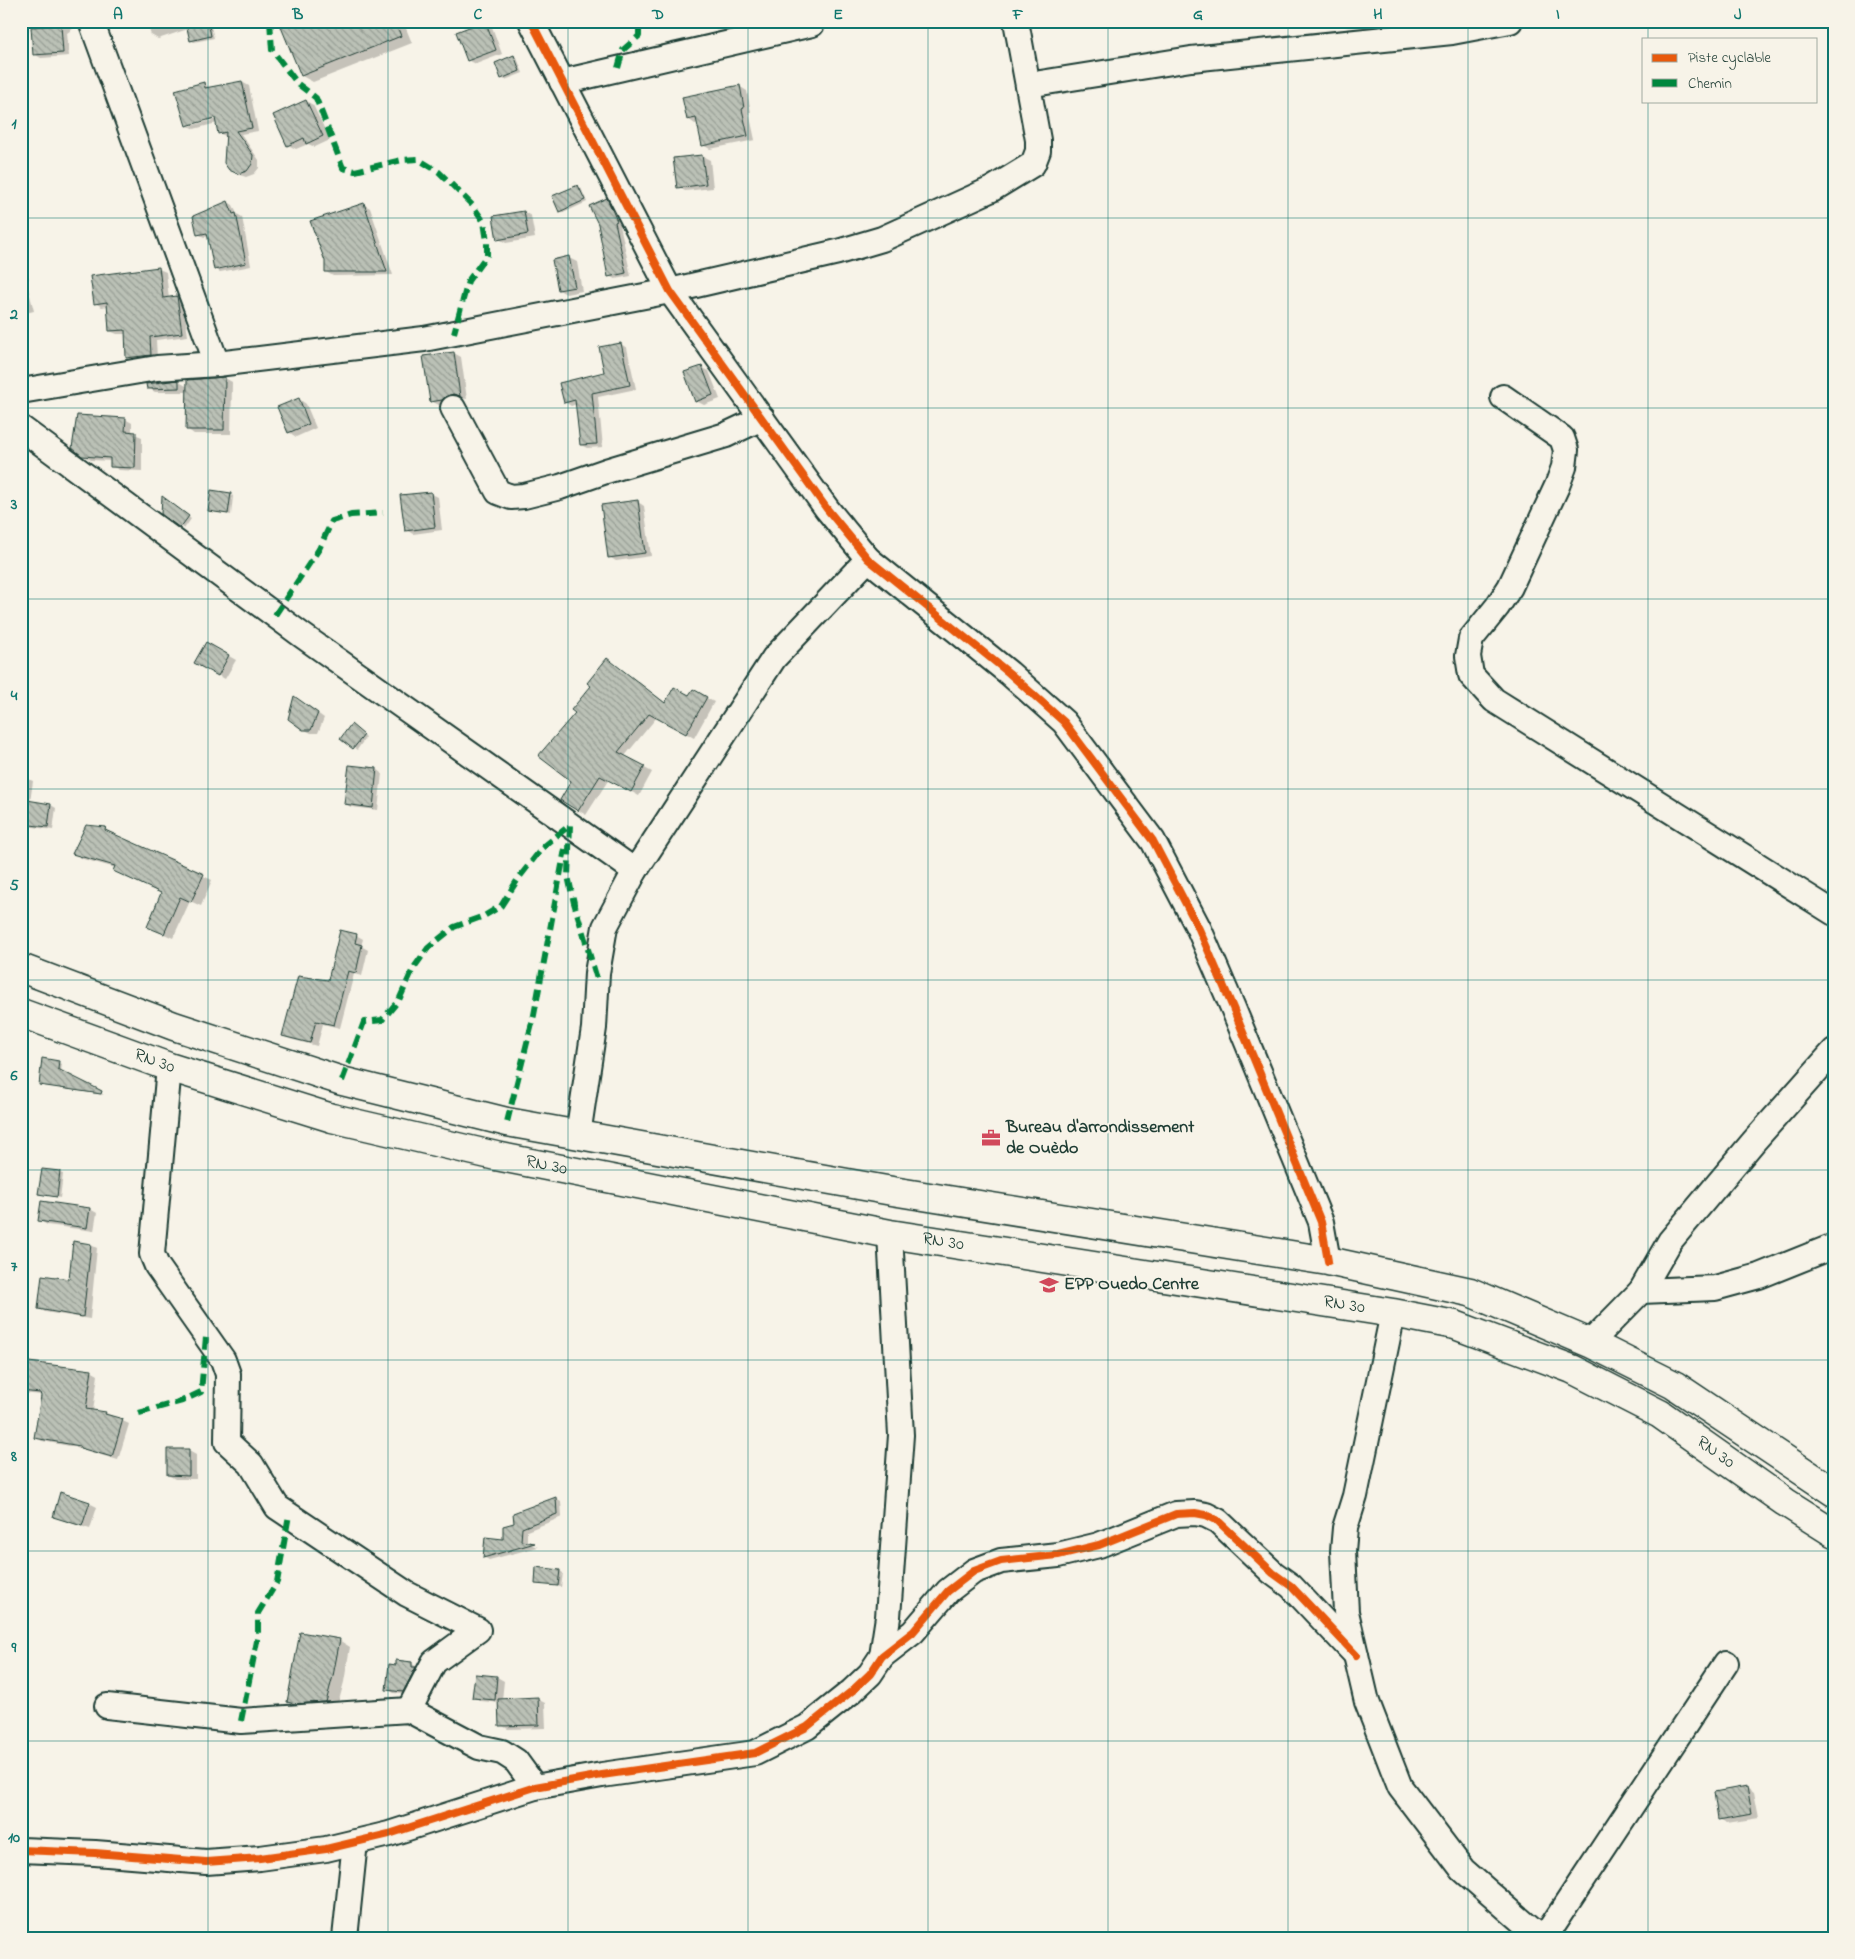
<svg xmlns="http://www.w3.org/2000/svg" width="1855" height="1959" font-family="'Indie Flower',sans-serif">
	<defs>
		<pattern id="building-back-hatch" width="6" height="6" patternUnits="userSpaceOnUse" patternTransform="scale(1.25)"><rect width="6" height="6" fill="#bbc1b6"/><path d="M-1 5l2 2M0 0l6 6M5-1l2 2" fill="none" stroke="#979e95"/></pattern>
	</defs>
	<rect width="100%" height="100%" fill="#f7f3e8"/>
	<filter id="ink" filterUnits="userSpaceOnUse"><feTurbulence type="fractalNoise" baseFrequency=".02" numOctaves="2"/><feDisplacementMap in="SourceGraphic" scale="10" xChannelSelector="R" yChannelSelector="G"/><feConvolveMatrix kernelMatrix="1 2 1 2 8 2 1 2 1" color-interpolation-filters="sRGB"/></filter>
	<g filter="url(#ink)">
		<g fill="#0003" fill-rule="evenodd">
			<polygon points="61,21 84,21 67,33 69,56 41,58 34,54 61,26"/>
			<polygon points="146,21 186,21 187,25 208,21 210,23 214,38 194,42 191,40 188,29 158,39 151,35"/>
			<polygon points="298,21 403,21 412,43 313,82 302,76"/>
			<polygon points="484,22 492,27 502,54 476,64 468,60"/>
			<polygon points="514,57 517,58 523,73 505,80 502,78"/>
			<path d="M 242,82 L 249,86 L 258,131 L 241,134 L 259,160 L 259,168 L 254,174 L 246,177 L 237,174 L 227,137 L 219,133 L 217,123 L 194,129 L 187,125 L 204,84 L 211,88 ZM 221,115 L 221,118 L 190,126 L 190,124 Z"/>
			<polygon points="739,86 747,91 751,112 749,112 755,140 710,149 703,145 698,123 695,124 688,119"/>
			<polygon points="306,101 313,105 330,140 315,147 308,144 296,149 288,145"/>
			<polygon points="702,156 710,160 713,188 685,191 678,187 675,159"/>
			<polygon points="578,187 581,188 587,202 563,213 560,211"/>
			<polygon points="607,200 612,203 622,224 620,225 631,276 615,279 609,276"/>
			<polygon points="228,202 233,205 237,214 242,217 251,266 220,272 215,269 209,236 204,237 198,234"/>
			<polygon points="363,204 370,208 393,275 333,276 326,272"/>
			<polygon points="524,212 531,216 535,238 506,243 499,239"/>
			<polygon points="569,258 577,262 582,291 566,294 559,290"/>
			<polygon points="21,263 24,265 29,279 26,280 34,311 21,314"/>
			<polygon points="159,269 166,272 169,299 177,298 183,301 188,336 156,340 157,358 134,361 127,357 126,334 117,334 110,331 108,306 102,307 95,303"/>
			<polygon points="621,344 627,348 636,389 598,397 603,447 587,448 581,445 577,404 571,406 565,402 606,373"/>
			<polygon points="454,353 461,357 467,399 461,398 455,399 450,404 439,405 431,401"/>
			<polygon points="701,367 709,371 720,399 704,405 696,401"/>
			<polygon points="225,378 232,382 231,434 194,434 187,429 188,392 155,392 148,388 179,382 188,387 188,381"/>
			<polygon points="299,399 306,404 316,428 296,437 289,432"/>
			<polygon points="125,419 132,423 132,433 142,437 142,471 119,470 112,466 112,461 91,460 83,455"/>
			<polygon points="430,493 438,497 442,530 413,534 406,530"/>
			<polygon points="230,494 233,496 231,515 209,511"/>
			<polygon points="166,500 191,519 184,529 162,513"/>
			<polygon points="638,502 644,506 651,556 616,561 609,557"/>
			<polygon points="206,643 236,660 225,679 195,662"/>
			<polygon points="607,659 666,703 690,697 693,691 714,702 694,738 657,717 624,757 652,772 639,796 609,779 586,815 561,800 573,781 577,713"/>
			<polygon points="295,697 324,718 318,733 311,733 303,729"/>
			<polygon points="354,728 366,737 357,750 342,739"/>
			<polygon points="377,769 382,773 378,810 351,807 345,804"/>
			<polygon points="21,776 33,781 30,802 51,805 56,808 53,830 21,825"/>
			<polygon points="105,829 114,835 212,880 201,906 190,901 173,938 149,927 162,894 124,876 115,871 116,868 83,859 74,854"/>
			<polygon points="356,935 363,939 361,946 368,950 362,976 354,974 340,1028 323,1024 317,1046 290,1039 283,1036 329,982"/>
			<polygon points="43,1060 62,1064 61,1072 104,1095 40,1085"/>
			<polygon points="60,1173 63,1174 60,1198 40,1193"/>
			<polygon points="42,1202 90,1209 97,1213 94,1231 47,1225 40,1220"/>
			<polygon points="74,1243 91,1245 97,1248 90,1319 45,1312 39,1308 70,1280"/>
			<polygon points="21,1362 91,1371 98,1375 93,1411 106,1413 129,1424 118,1460 88,1451 81,1448 42,1441 36,1437 42,1395 21,1393"/>
			<polygon points="189,1451 196,1455 196,1479 175,1479 168,1475"/>
			<polygon points="556,1498 561,1501 562,1517 527,1531 527,1543 538,1547 489,1560 484,1557 504,1540 516,1524"/>
			<polygon points="89,1503 97,1507 90,1529 62,1520 54,1516"/>
			<polygon points="560,1571 563,1573 561,1587 536,1583"/>
			<polygon points="339,1640 350,1647 344,1682 337,1708 300,1708 289,1702"/>
			<polygon points="397,1662 412,1664 419,1668 410,1695 394,1693 387,1689"/>
			<polygon points="497,1677 504,1681 502,1700 537,1699 545,1703 546,1728 508,1729 501,1725 500,1703 481,1701 474,1697"/>
			<polygon points="1747,1787 1754,1792 1759,1818 1727,1823 1719,1819"/>
		</g>
		<g fill="url(#building-back-hatch)" stroke="#1f3d34">
			<polygon points="199,21 208,21 211,36 190,41 186,24"/>
			<polygon points="294,21 395,21 401,36 301,76 281,27"/>
			<polygon points="485,21 496,50 467,61 456,32"/>
			<polygon points="61,25 63,53 33,55 31,27"/>
			<polygon points="514,55 520,71 501,79 495,63"/>
			<polygon points="242,81 252,128 236,131 253,155 252,164 247,171 238,174 229,170 224,163 226,132 218,134 215,118 186,126 175,90 204,82 205,88"/>
			<polygon points="740,85 744,108 742,109 748,136 702,146 696,118 687,120 682,97"/>
			<polygon points="306,100 323,136 306,144 304,138 287,146 273,115"/>
			<polygon points="702,155 706,184 677,188 673,158"/>
			<polygon points="578,185 585,200 559,212 552,196"/>
			<polygon points="607,198 617,221 615,222 626,273 608,277 598,224 589,206"/>
			<polygon points="228,201 233,214 236,213 246,263 214,270 207,233 197,235 193,216"/>
			<polygon points="364,203 387,272 325,272 325,261 310,221"/>
			<polygon points="524,211 528,234 497,240 493,216"/>
			<polygon points="569,256 575,287 558,290 552,260"/>
			<polygon points="159,267 163,298 177,296 182,333 150,337 151,355 126,358 125,330 109,331 107,302 94,304 90,276"/>
			<polygon points="621,343 630,385 592,393 597,444 580,445 575,400 564,403 559,383 604,372 599,347"/>
			<polygon points="454,352 460,396 453,394 447,396 442,400 430,402 423,356"/>
			<polygon points="702,366 713,395 695,402 684,372"/>
			<polygon points="225,377 224,430 186,430 187,380"/>
			<polygon points="179,380 179,388 147,389 146,384"/>
			<polygon points="299,398 309,424 288,433 277,407"/>
			<polygon points="77,415 126,418 125,431 136,432 135,468 110,467 110,458 82,456 72,448"/>
			<polygon points="211,490 231,493 228,514 208,511"/>
			<polygon points="431,492 435,527 405,531 400,495"/>
			<polygon points="162,496 189,516 180,528 161,514"/>
			<polygon points="638,500 645,553 608,558 601,505"/>
			<polygon points="206,642 229,655 218,676 194,663"/>
			<polygon points="607,658 665,703 674,687 689,695 693,689 707,697 686,734 649,714 618,752 645,766 631,792 600,776 578,811 560,800 571,781 538,756 575,713 571,710 591,686 587,683"/>
			<polygon points="294,696 318,713 311,730 303,730 288,719"/>
			<polygon points="351,724 364,735 353,749 340,739"/>
			<polygon points="349,765 377,768 373,808 344,804"/>
			<polygon points="21,799 51,804 48,827 21,824"/>
			<polygon points="86,825 106,827 105,830 204,874 191,902 180,897 164,934 147,927 161,893 113,871 115,866 72,854"/>
			<polygon points="340,930 357,934 355,943 362,945 356,973 348,971 334,1025 316,1021 310,1043 282,1036 298,976 328,980"/>
			<polygon points="42,1058 59,1061 58,1069 102,1091 101,1094 39,1085"/>
			<polygon points="42,1169 60,1171 57,1197 38,1194"/>
			<polygon points="41,1201 90,1208 87,1228 38,1221"/>
			<polygon points="73,1241 91,1244 83,1317 38,1309 42,1275 69,1279"/>
			<polygon points="21,1361 92,1370 86,1409 106,1412 105,1414 123,1419 112,1457 80,1448 80,1446 34,1438 41,1396 40,1393 21,1391"/>
			<polygon points="167,1449 189,1449 189,1476 167,1475"/>
			<polygon points="60,1492 90,1502 82,1526 53,1517"/>
			<polygon points="556,1497 557,1514 522,1528 521,1541 535,1543 483,1558 485,1537 503,1539 503,1526 514,1523 513,1513"/>
			<polygon points="536,1567 560,1570 558,1586 535,1584"/>
			<polygon points="300,1632 340,1639 333,1676 326,1702 295,1704 287,1702"/>
			<polygon points="396,1660 412,1662 412,1667 416,1667 403,1692 386,1690 389,1664 396,1665"/>
			<polygon points="475,1674 497,1676 495,1700 472,1698"/>
			<polygon points="538,1697 539,1725 499,1726 498,1699"/>
			<polygon points="1747,1786 1752,1814 1718,1820 1714,1792"/>
		</g>
		<g fill="none" stroke-linecap="round" stroke-linejoin="round">
			<g stroke="#1f3d34" stroke-width="28">
				<g id="street">
					<polyline points="91,21 217,364"/>
					<polyline points="531,21 670,291 827,509 868,559 1009,673 1064,722 1153,841 1199,929 1233,1008 1321,1222 1328,1261"/>
					<polyline points="562,82 812,24"/>
					<polyline points="1028,85 1191,59 1452,32 1510,21"/>
					<polyline points="21,391 157,368 217,364 424,339 670,291 838,252 882,239 992,189 1033,164 1038,151 1038,140 1016,21"/>
					<polyline points="1503,397 1562,438 1566,450 1564,467 1557,486 1510,587 1497,607 1471,639 1468,656 1471,675 1494,700 1834,913"/>
					<polyline points="453,408 498,492 511,497 524,496 560,487 606,471 726,435 762,418"/>
					<polyline points="21,428 303,636 635,871"/>
					<polyline points="169,1067 152,1254 157,1266 223,1360 228,1374 227,1442 251,1464 277,1507 407,1594 478,1630 434,1662 409,1710"/>
					<polyline points="578,1135 594,1028 597,973 605,927 635,871 774,658 868,559"/>
					<polyline points="1641,1291 1715,1288 1759,1276 1834,1246"/>
					<polyline points="1393,1313 1355,1496 1345,1528 1343,1551 1346,1612 1367,1702 1400,1787 1463,1870 1541,1938"/>
					<polyline points="1590,1343 1641,1291 1670,1241 1754,1141 1834,1051"/>
					<polyline points="882,1656 888,1617 901,1435 890,1234"/>
					<polyline points="107,1706 241,1721 409,1710 479,1747 502,1752 516,1761 535,1787"/>
					<polyline points="21,1850 95,1853 206,1862 260,1858 326,1849 389,1834 535,1787 602,1775 755,1753 807,1727 852,1691 870,1674 882,1656 913,1632 948,1591 974,1571 1001,1561 1058,1555 1099,1545 1176,1514 1195,1513 1206,1515 1218,1521 1273,1573 1291,1586 1356,1655"/>
					<polyline points="345,1938 355,1842"/>
					<polyline points="1544,1938 1726,1663"/>
				</g>
			</g>
			<g stroke="#1f3d34" stroke-width="31">
				<g id="primary">
					<polyline points="21,968 174,1026 342,1081 507,1122 892,1191 1328,1261 1470,1292 1590,1343 1674,1385 1834,1492"/>
					<path id="s1" d="M 21,1013 L 169,1067 L 332,1118 L 496,1156 L 890,1234 L 1393,1313 L 1455,1325 L 1572,1369 L 1660,1414 L 1785,1502 L 1834,1533"/>
				</g>
			</g>
			<use href="#street" stroke="#f7f3e8" stroke-width="24"/>
			<use href="#primary" stroke="#f7f3e8" stroke-width="28"/>
			<g stroke="#00873e" stroke-width="6" stroke-dasharray="12 6" stroke-linecap="butt">
				<polyline points="270,21 272,50 298,84 316,98 343,168 355,171 402,160 418,159 439,172 473,206 484,222 487,241 487,255 468,281 454,333"/>
				<polyline points="618,68 623,50 639,36 639,21"/>
				<polyline points="275,615 319,549 332,521 351,515 383,513"/>
				<polyline points="342,1081 364,1022 382,1020 399,1000 413,969 428,948 454,927 484,916 501,906 518,879 542,848 570,825 568,876 574,903 597,979"/>
				<polyline points="507,1122 534,1015 565,849"/>
				<polyline points="139,1413 182,1401 201,1392 206,1337"/>
				<polyline points="241,1721 258,1636 258,1613 277,1582 289,1515"/>
			</g>
			<g stroke="#f7f3e8" stroke-width="11">
				<g id="cycleway">
					<polyline points="531,21 670,291 827,509 868,559 1009,673 1064,722 1153,841 1199,929 1233,1008 1321,1222 1328,1261"/>
					<polyline points="21,1850 95,1853 206,1862 260,1858 326,1849 389,1834 535,1787 602,1775 755,1753 807,1727 852,1691 870,1674 882,1656 913,1632 948,1591 974,1571 1001,1561 1058,1555 1099,1545 1176,1514 1195,1513 1206,1515 1218,1521 1273,1573 1291,1586 1356,1655"/>
				</g>
			</g>
			<use href="#cycleway" stroke="#e8590c" stroke-width="8"/>
		</g>
	</g>
	<path fill="none" stroke="#0f766e" stroke-width="1" stroke-opacity="0.55" d="M 208,21 L 208,1938M 388,21 L 388,1938M 568,21 L 568,1938M 748,21 L 748,1938M 928,21 L 928,1938M 1108,21 L 1108,1938M 1288,21 L 1288,1938M 1468,21 L 1468,1938M 1648,21 L 1648,39M 1648,101 L 1648,1938M 21,218 L 1834,218M 21,408 L 1834,408M 21,599 L 1834,599M 21,789 L 1834,789M 21,980 L 1834,980M 21,1170 L 1834,1170M 21,1360 L 1834,1360M 21,1551 L 1834,1551M 21,1741 L 1834,1741"/>
	<defs>
		<g id="office-bare" transform="scale(1.5)"><path d="M-6-3h4V-5.5h4V-3h4V5H-6ZM-1-4.5V-3h2v-1.5ZM-6 0V1H6V0Z" fill="#d1495b" stroke="#f7f3e8" stroke-width="2.5" paint-order="stroke"/></g>
		<g id="school-bare" transform="scale(1.5)"><path d="M0-5L7-2L0 1L-7-2ZM-4 1L0 2.5L4 1V4Q0 6-4 4Z" fill="#d1495b" stroke="#f7f3e8" stroke-width="2.5" paint-order="stroke"/></g>
	</defs>
	<g fill-rule="evenodd">
		<use href="#office-bare" x="991" y="1138"/>
		<use href="#school-bare" x="1049" y="1285"/>
	</g>
	<g text-anchor="middle" dominant-baseline="central" stroke-width="4" stroke-linejoin="round" paint-order="stroke">
		<g font-size="18" fill="#1f3d34" stroke="#f7f3e8">
			<text stroke="none"><textPath href="#s1" startOffset="142">RN 30</textPath></text>
			<text stroke="none"><textPath href="#s1" startOffset="548">RN 30</textPath></text>
			<text stroke="none"><textPath href="#s1" startOffset="952">RN 30</textPath></text>
			<text stroke="none"><textPath href="#s1" startOffset="1358">RN 30</textPath></text>
			<text stroke="none"><textPath href="#s1" startOffset="1762">RN 30</textPath></text>
		</g>
		<g font-size="18" font-weight="bold" fill="#1f3d34" stroke="#f7f3e8" text-anchor="start">
			<text x="1006" y="1128">Bureau d'arrondissement<tspan x="1006" dy="21">de Ouèdo</tspan></text>
			<text x="1064" y="1285">EPP Ouedo Centre</text>
		</g>
	</g>
	<rect width="1855" height="1959" fill="none" stroke="#f7f3e8" stroke-width="55"/>
	<rect x="1642" y="38" width="175" height="65" fill="#f7f3e8" stroke="#a1aaa0"/>
	<rect x="1652" y="54" width="25" height="8" fill="#e8590c" stroke="#a1aaa0"/>
	<text x="1688" y="62" font-size="15" fill="#1f3d34">Piste cyclable</text>
	<rect x="1652" y="79" width="25" height="8" fill="#00873e" stroke="#a1aaa0"/>
	<text x="1688" y="88" font-size="15" fill="#1f3d34">Chemin</text>
	<rect x="28" y="28" width="1800" height="1904" fill="none" stroke="#0f766e" stroke-width="2"/>
	<g font-size="16" text-anchor="middle" font-weight="bold" fill="#0f766e">
		<text x="118" y="19">A</text>
		<text x="298" y="19">B</text>
		<text x="478" y="19">C</text>
		<text x="658" y="19">D</text>
		<text x="838" y="19">E</text>
		<text x="1018" y="19">F</text>
		<text x="1198" y="19">G</text>
		<text x="1378" y="19">H</text>
		<text x="1558" y="19">I</text>
		<text x="1738" y="19">J</text>
		<text x="14" y="128">1</text>
		<text x="14" y="319">2</text>
		<text x="14" y="509">3</text>
		<text x="14" y="700">4</text>
		<text x="14" y="890">5</text>
		<text x="14" y="1080">6</text>
		<text x="14" y="1271">7</text>
		<text x="14" y="1461">8</text>
		<text x="14" y="1652">9</text>
		<text x="14" y="1842">10</text>
	</g>
</svg>
